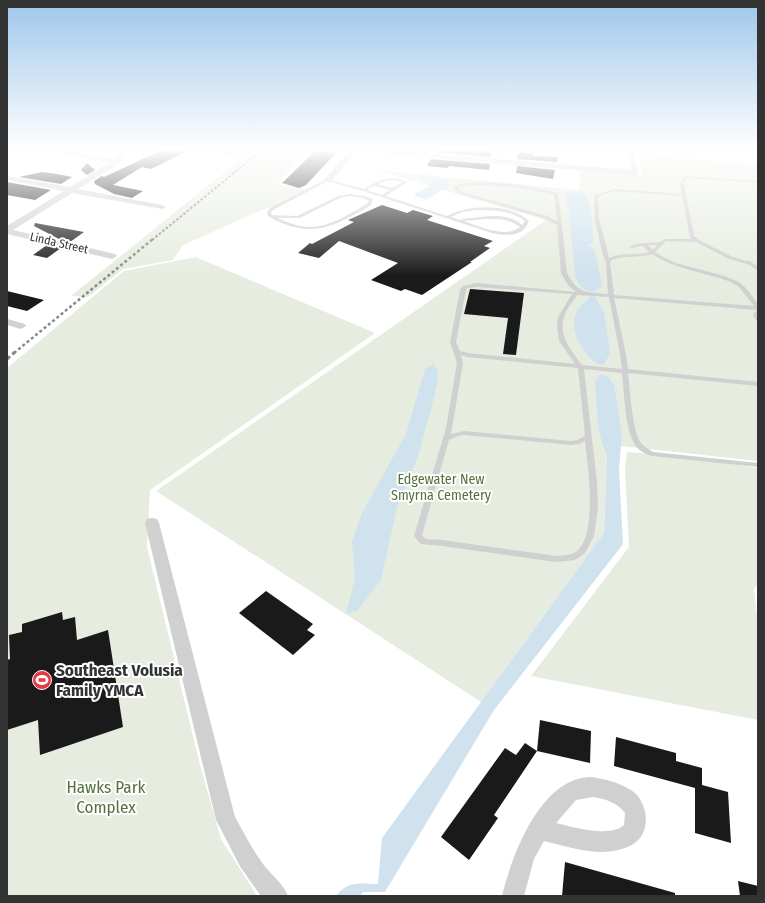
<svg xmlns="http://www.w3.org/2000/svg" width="765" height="903" font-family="'Fira Sans Condensed',sans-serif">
	<rect width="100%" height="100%" fill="#fff"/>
	<g fill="#e6ecdf">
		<polygon points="252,150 307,150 277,185 309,189 183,245 173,260 123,269 88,297 71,296"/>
		<polygon points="637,154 758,164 758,461 603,444 607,454 604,533 481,702 156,491 546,220 375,170 579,190 580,170 642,175"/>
		<polygon points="196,257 375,333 150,490 147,547 200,765 221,839 257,896 7,896 7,368 124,271"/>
		<polygon points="627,452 679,456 758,468 758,585 754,589 758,625 758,720 531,676 629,547 625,469"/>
	</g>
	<g fill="#cfe2ee">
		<polygon points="417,176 446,179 452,182 444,189 426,200 416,196 414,194 428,187 431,183"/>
		<path d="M 583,191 C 593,204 591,225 594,242 L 587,245 L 595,250 L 602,286 C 591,297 579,289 575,276 L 569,212 L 566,201 L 567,194 L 564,192 Z"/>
		<path d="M 589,296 L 595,296 L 604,312 L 609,345 L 610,354 L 603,365 C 597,365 590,358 586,353 C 572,335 567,313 589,299 Z"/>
		<polygon points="433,364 437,369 438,380 431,409 418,456 397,507 381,580 357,611 346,614 355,578 352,542 362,513 406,434 425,369"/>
		<path d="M 601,374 L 609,378 L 614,385 L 622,436 L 619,468 L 623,544 L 494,710 L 385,892 L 363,892 L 360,896 L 336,896 C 349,880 360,884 378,884 L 382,838 L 604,533 L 607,454 C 597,436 597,406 595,386 L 596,380 Z"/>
	</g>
	<g fill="#1a1a1a">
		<polygon points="162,150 190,150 151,169 142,167 113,185 143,191 132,198 114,194 95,184 94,181 102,176 104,177"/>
		<polygon points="436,150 469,150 492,151 491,157 435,152"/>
		<polygon points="315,151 336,153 306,185 299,188 282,183"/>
		<polygon points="518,152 533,153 533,156 558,157 557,162 517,159"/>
		<polygon points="431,159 490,164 489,170 449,166 448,168 427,166"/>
		<polygon points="87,163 95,170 87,175 81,170"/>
		<polygon points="517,166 555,170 553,179 516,173"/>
		<polygon points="42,172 57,174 72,177 61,184 19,177"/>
		<polygon points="7,182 51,190 35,200 7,195"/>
		<polygon points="382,205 407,213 413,210 433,216 427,220 493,241 484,246 490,248 470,262 472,262 422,295 405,289 401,291 371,280 398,263 339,241 319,258 298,253 310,243 312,244 354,222 348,220"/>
		<polygon points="35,223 84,232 70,242 61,240 34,226"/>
		<polygon points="47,245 61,248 47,258 33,255"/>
		<polygon points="470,289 524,293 516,355 503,354 508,318 464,314"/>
		<polygon points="7,291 44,300 27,311 7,306"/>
		<polygon points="266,591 313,624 307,630 315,635 293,655 239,613"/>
		<polygon points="62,612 63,620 75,617 77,640 108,630 123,727 40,755 38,720 7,730 7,660 10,659 9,635 22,632 22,624"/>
		<polygon points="540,720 591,731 590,763 537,751"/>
		<polygon points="616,737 676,753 676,761 702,768 702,785 728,792 731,843 695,833 695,788 614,766"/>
		<polygon points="525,743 537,751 494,815 498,818 469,860 441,837 505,748 516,755"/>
		<polygon points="565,862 675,893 675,896 562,896"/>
		<polygon points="738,881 758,886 758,896 740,896"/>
	</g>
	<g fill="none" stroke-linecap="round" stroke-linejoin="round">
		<g fill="#d0d0d0" fill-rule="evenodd">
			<path d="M 687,176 L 758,181 L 758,183 L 687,178 L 686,179 L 684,183 L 694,236 L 699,240 L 733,257 L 746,261 L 750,261 L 758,267 L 758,271 L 750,265 L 729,259 L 696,242 L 666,241 L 655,252 L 665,258 L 676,263 L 724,276 L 739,282 L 746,288 L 758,304 L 758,321 L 756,320 L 753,315 L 757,310 L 614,298 L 626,354 L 628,369 L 758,382 L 758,386 L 628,373 C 630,391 632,424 639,440 C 642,445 648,449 653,452 L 758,463 L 758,467 L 652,456 C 644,454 636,449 633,441 C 625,426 624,391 622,373 L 584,369 L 597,482 L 598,507 L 594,536 L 585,553 L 575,560 L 556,562 L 442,546 L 421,544 L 414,536 L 446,428 L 457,363 L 450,342 L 460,290 L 463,286 L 477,283 L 576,292 L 568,285 L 561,273 L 557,225 L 543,218 L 460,194 L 454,188 L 456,185 C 484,178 530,186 557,193 L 559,199 L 567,273 C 578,294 586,292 608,294 L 606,263 L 602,252 L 595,219 L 594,199 L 595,195 L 614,189 L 682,194 L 680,183 L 683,177 ZM 474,185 C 501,186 528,188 554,195 L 557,221 L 547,216 L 462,192 L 458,188 L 464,186 ZM 614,191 L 682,196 L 690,237 L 692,239 L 665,239 L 660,242 L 636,244 L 629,247 L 631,248 L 643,246 L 649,252 C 636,256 622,252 609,258 L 599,219 L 598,199 L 599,196 ZM 648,245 L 657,245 L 653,250 ZM 652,254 C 676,270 705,272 731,282 L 739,287 L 754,306 L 614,295 L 610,263 L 612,260 C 625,255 639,258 652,254 ZM 477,287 L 572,294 L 558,317 L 557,328 L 559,341 L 575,364 L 468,353 L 460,351 L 456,342 L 466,290 L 467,288 ZM 577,295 L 609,297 L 620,354 L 622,369 L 582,365 C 572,351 558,336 564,317 C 566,309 573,302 577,295 ZM 461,355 L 467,357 L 578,368 L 585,436 L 577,440 L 571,441 L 464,431 L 451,434 L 463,363 ZM 464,435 L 571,445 L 579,444 L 585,441 C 588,467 597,529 579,549 C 573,556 564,555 556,556 L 442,540 L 426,539 L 422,535 L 449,440 L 458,436 Z"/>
			<path d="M 389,178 L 400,179 L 407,182 L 386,196 L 447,216 C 468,204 511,203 529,221 C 528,223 526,228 524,229 C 516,237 502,235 492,233 L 363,191 L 328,181 L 275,209 L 271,212 L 272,215 L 297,216 L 338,196 L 350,194 L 364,196 L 373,199 L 371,205 C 366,209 359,212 352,216 C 327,229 309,234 282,223 C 277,221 272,219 268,216 L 267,212 L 271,207 L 327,179 L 364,189 L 378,181 ZM 395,180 L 402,182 L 392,188 L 378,184 L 385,181 ZM 374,186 L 389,190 L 382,195 L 367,190 ZM 350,196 L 363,198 L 369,201 L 367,204 C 347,215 325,231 301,226 C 293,225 285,221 278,218 L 300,218 L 340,198 ZM 477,210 C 493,210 511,210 525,221 L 522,225 C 507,211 482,217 463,219 L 461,220 L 451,217 L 462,212 ZM 486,219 C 499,219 510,219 520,227 C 505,239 479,226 464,221 Z"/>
		</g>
		<g fill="#d0d0d0" fill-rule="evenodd">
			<polygon points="49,150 64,150 115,159 118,155 118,150 124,150 126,155 120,163 78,189 162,205 166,207 162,209 72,193 13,230 115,254 117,256 112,259 7,234 7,226 64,191 7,180 7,176 70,187 110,162 52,152"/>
			<path d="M 213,150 L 229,150 L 238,153 C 233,157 217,154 213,150 Z"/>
			<polygon points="350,150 357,150 331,182 325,182 324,180"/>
			<polygon points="360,150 386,150 631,170 627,150 633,150 639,173 635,175 363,152"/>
			<polygon points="7,319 25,324 26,326 21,329 7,325"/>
			<path d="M 152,518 L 157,519 L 159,523 L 235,817 C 244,833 252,849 263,864 C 271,875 283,883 288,896 L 261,896 L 241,868 L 216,820 L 145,523 L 147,519 Z"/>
			<path d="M 589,777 C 604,778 626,784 637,795 C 648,808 650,831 636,842 C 630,847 620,850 613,851 C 590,855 566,846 544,841 L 534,859 L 524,896 L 502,896 C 512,856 539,780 589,777 ZM 593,797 C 605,799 617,802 625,813 L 624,825 C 610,838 572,827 556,823 L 576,800 Z"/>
		</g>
		<polyline stroke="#888" stroke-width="2" stroke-dasharray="2.5 2" stroke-linecap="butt" points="152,240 262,150"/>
		<polyline stroke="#888" stroke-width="2.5" stroke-dasharray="3 2.5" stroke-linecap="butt" points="14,353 153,239"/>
		<polyline stroke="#888" stroke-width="3" stroke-dasharray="4 3" stroke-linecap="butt" points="7,359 15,352"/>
	</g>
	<linearGradient id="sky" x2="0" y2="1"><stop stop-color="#9ec6ea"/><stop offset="0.54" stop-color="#fff"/><stop offset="1" stop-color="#fff" stop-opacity="0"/></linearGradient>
	<rect width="765" height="276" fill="url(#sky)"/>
	<defs>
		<g id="stadium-disc" transform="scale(1)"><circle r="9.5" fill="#e63946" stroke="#fff"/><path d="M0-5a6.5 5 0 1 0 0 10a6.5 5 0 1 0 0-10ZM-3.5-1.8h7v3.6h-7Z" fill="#fff"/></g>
	</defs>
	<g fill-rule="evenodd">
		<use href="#stadium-disc" x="42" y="680"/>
	</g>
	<g text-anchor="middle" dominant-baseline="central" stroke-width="4" stroke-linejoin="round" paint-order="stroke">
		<g font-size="12" fill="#333" stroke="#fff">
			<text transform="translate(59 243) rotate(13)">Linda Street</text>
		</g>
		<g font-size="14" fill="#56703f" stroke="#fff">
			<text x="441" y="479">Edgewater New<tspan x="441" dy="16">Smyrna Cemetery</tspan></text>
		</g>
		<g font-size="17" font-weight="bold" fill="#333" stroke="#fff" text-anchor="start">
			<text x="56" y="670">Southeast Volusia<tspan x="56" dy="20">Family YMCA</tspan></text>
		</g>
		<g font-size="17" fill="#56703f" stroke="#fff">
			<text x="106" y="787">Hawks Park<tspan x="106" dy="20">Complex</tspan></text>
		</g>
	</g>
	<rect width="765" height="903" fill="none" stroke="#333333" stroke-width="16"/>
</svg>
